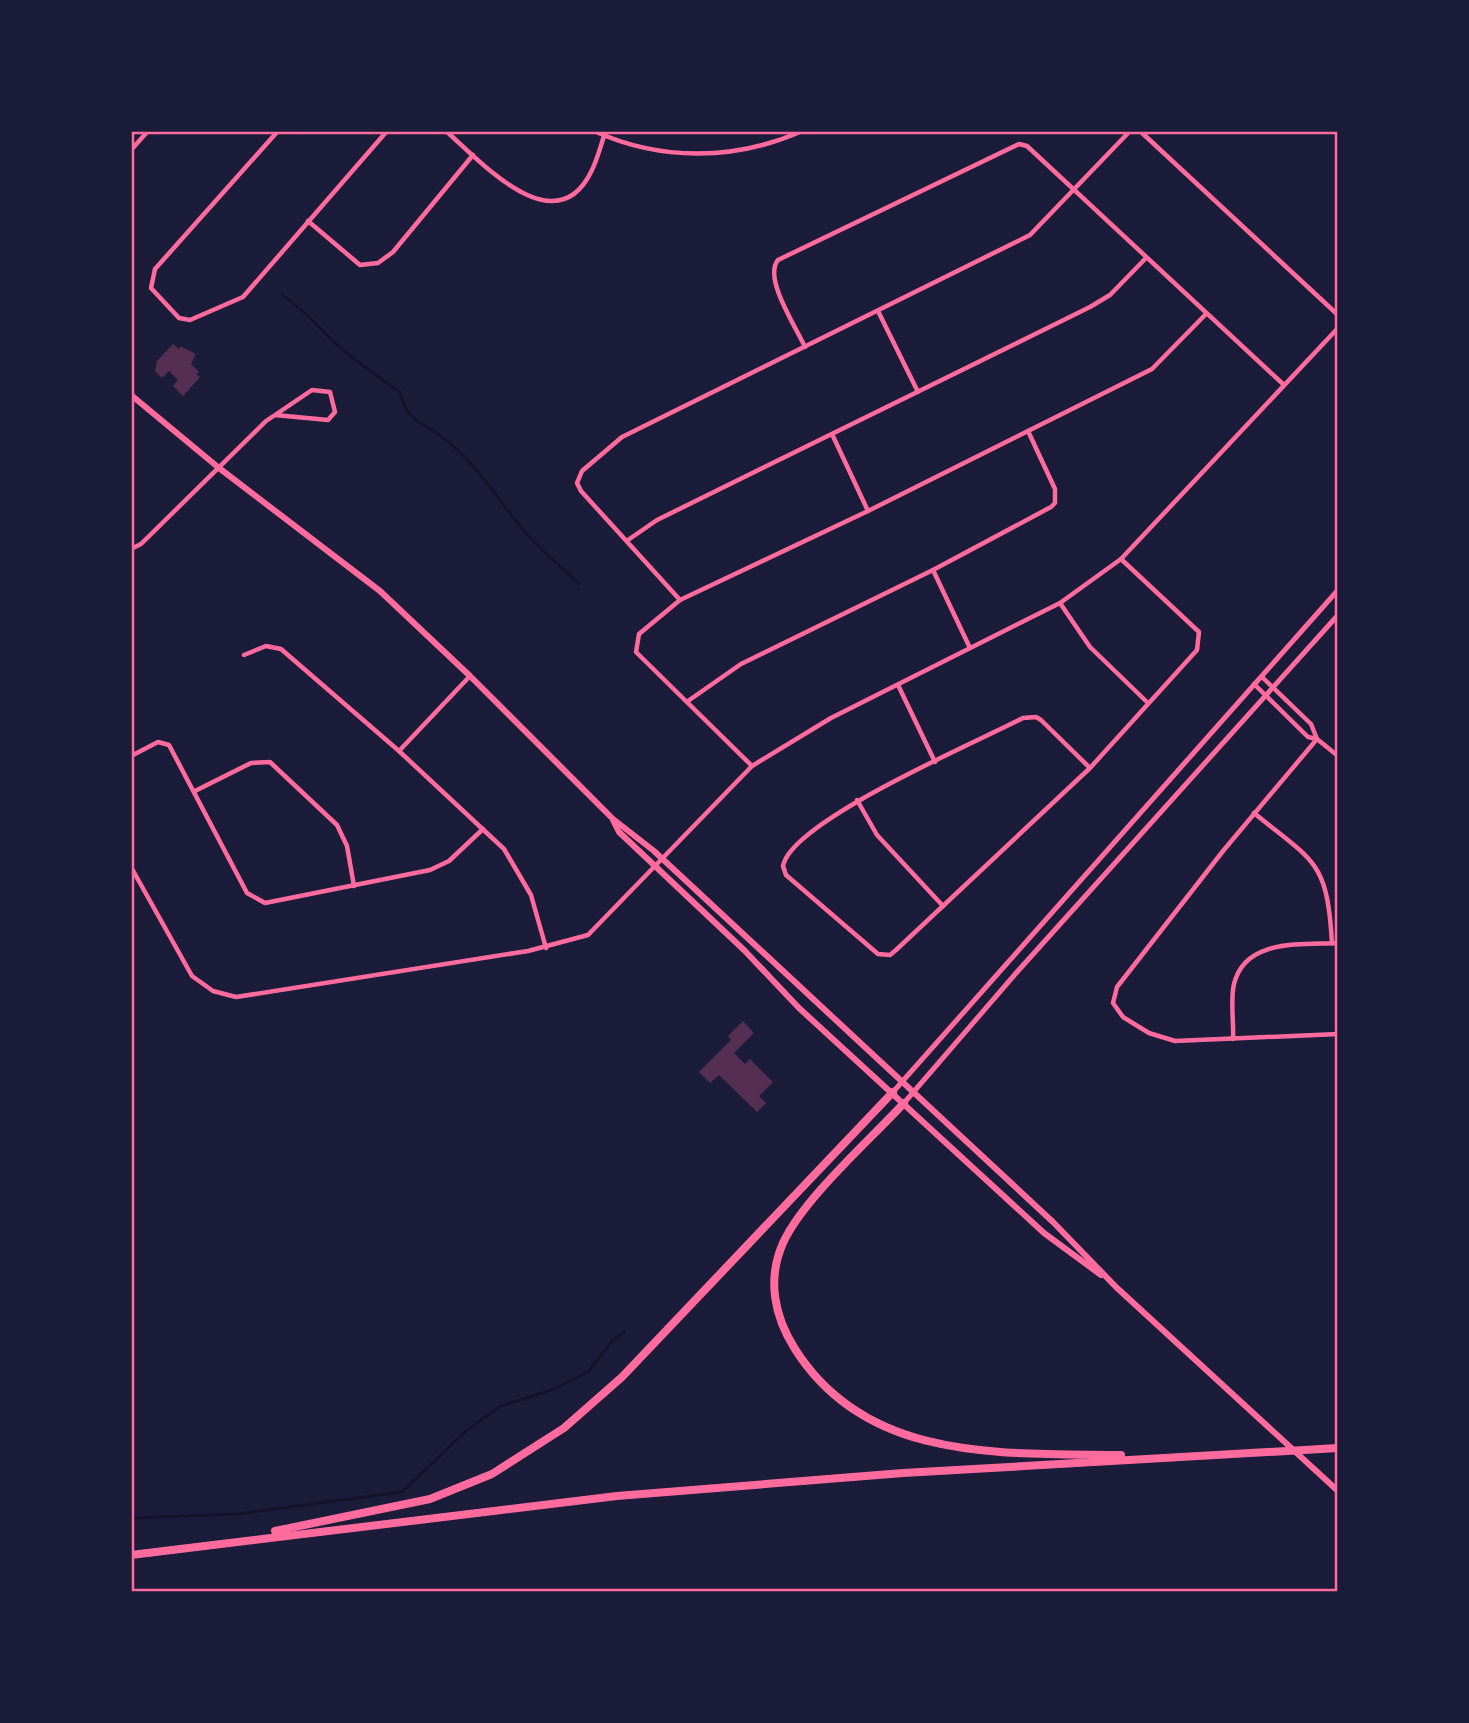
<svg xmlns="http://www.w3.org/2000/svg" width="1469" height="1723" font-family="Barlow,sans-serif">
	<rect width="100%" height="100%" fill="#1b1b3a"/>
	<g fill="none" stroke-linecap="round" stroke-linejoin="round">
		<g stroke="#12122b" stroke-width="2.5">
			<path d="M 282,295 C 300,307 312,320 327,335 C 348,356 375,375 400,392 C 407,422 421,421 442,437 C 476,462 497,499 524,531 C 541,550 561,567 579,584"/>
			<polyline points="131,1518 237,1514 402,1492 467,1430 501,1406 552,1390 588,1372 612,1341 624,1332"/>
		</g>
	</g>
	<g fill="#542f53">
		<polygon points="173,344 179,349 180,346 196,354 191,364 199,372 196,374 200,377 183,396 173,386 178,380 169,371 162,378 155,371 157,361"/>
		<polygon points="743,1021 754,1033 734,1053 745,1064 750,1059 773,1082 759,1096 766,1103 757,1112 719,1075 710,1083 699,1072 731,1040 728,1036"/>
	</g>
	<g fill="none" stroke-linecap="round" stroke-linejoin="round">
		<g stroke="#ff6b9d" stroke-width="4.5">
			<polyline points="278,131 155,269 151,288 179,318 190,320 243,297 387,131"/>
			<path d="M 446,131 C 480,161 555,245 591,172 C 597,161 600,148 604,136"/>
			<path d="M 594,131 C 660,161 735,161 802,131"/>
			<polyline points="1140,131 1338,315"/>
			<polyline points="131,150 148,131"/>
			<polyline points="308,221 360,265 378,263 393,252 473,155"/>
			<polyline points="878,311 918,392"/>
			<path d="M 805,347 C 796,327 763,278 778,260 L 1019,144 L 1027,146 L 1284,385"/>
			<polyline points="832,434 868,511"/>
			<polyline points="628,540 657,520 1090,307 1110,295 1146,258"/>
			<polyline points="131,549 141,544 266,421 275,415 328,420 335,412 330,392 312,390 275,415"/>
			<polyline points="933,570 970,648"/>
			<polyline points="680,600 581,491 577,483 582,471 622,437 1030,235 1130,131"/>
			<polyline points="1060,603 1090,647 1148,703"/>
			<polyline points="244,655 266,646 281,649 399,751 504,849 531,895 546,948"/>
			<polyline points="1262,677 1311,724 1317,739"/>
			<polyline points="1254,684 1308,737 1317,739 1338,756"/>
			<polyline points="898,685 935,762"/>
			<polyline points="688,701 741,664 933,570 1051,507 1055,503 1055,489 1028,431"/>
			<polyline points="1317,739 1223,851 1117,987 1113,1003 1123,1017 1149,1033 1175,1041 1338,1034"/>
			<polyline points="399,751 470,676"/>
			<polyline points="131,756 158,742 169,745 247,893 265,903 430,870 449,861 483,829"/>
			<polyline points="752,766 636,652 639,634 680,600 868,511 1152,369 1205,315"/>
			<path d="M 1090,768 L 1041,720 L 1036,717 L 1023,718 C 979,741 791,821 783,866 L 786,875 L 878,954 L 890,955 L 896,950 L 1090,768 L 1197,650 L 1199,632 L 1121,559"/>
			<polyline points="195,791 251,763 270,762 337,825 347,846 354,886"/>
			<polyline points="857,800 877,835 943,906"/>
			<path d="M 1254,813 C 1315,863 1327,860 1332,943"/>
			<polyline points="131,867 192,976 213,991 236,997 528,951 588,935 752,766 831,718 1060,603 1121,559 1338,328"/>
			<path d="M 1233,1039 C 1234,1021 1230,1001 1234,984 C 1245,938 1302,945 1338,943"/>
		</g>
		<g stroke="#ff6b9d" stroke-width="5">
			<polyline points="893,1092 1338,590"/>
			<polyline points="904,1103 1017,972 1338,615"/>
		</g>
		<g stroke="#ff6b9d" stroke-width="6">
			<polyline points="131,395 219,468 380,591 470,676 613,819 654,851 1053,1222 1116,1287 1338,1491"/>
			<polyline points="613,820 619,832 744,950 799,1008 1044,1233 1101,1275"/>
		</g>
		<g stroke="#ff6b9d" stroke-width="8">
			<path d="M 904,1103 C 870,1140 803,1199 783,1243 C 767,1279 774,1316 795,1349 C 867,1463 1002,1453 1121,1455"/>
			<polyline points="275,1531 430,1499 492,1474 564,1428 622,1377 893,1092"/>
			<polyline points="131,1555 617,1496 903,1473 1338,1448"/>
		</g>
	</g>
	<rect width="1469" height="1723" fill="none" stroke="#1b1b3a" stroke-width="266"/>
	<rect x="133" y="133" width="1203" height="1457" fill="none" stroke="#ff6b9d" stroke-width="2.5"/>
</svg>
